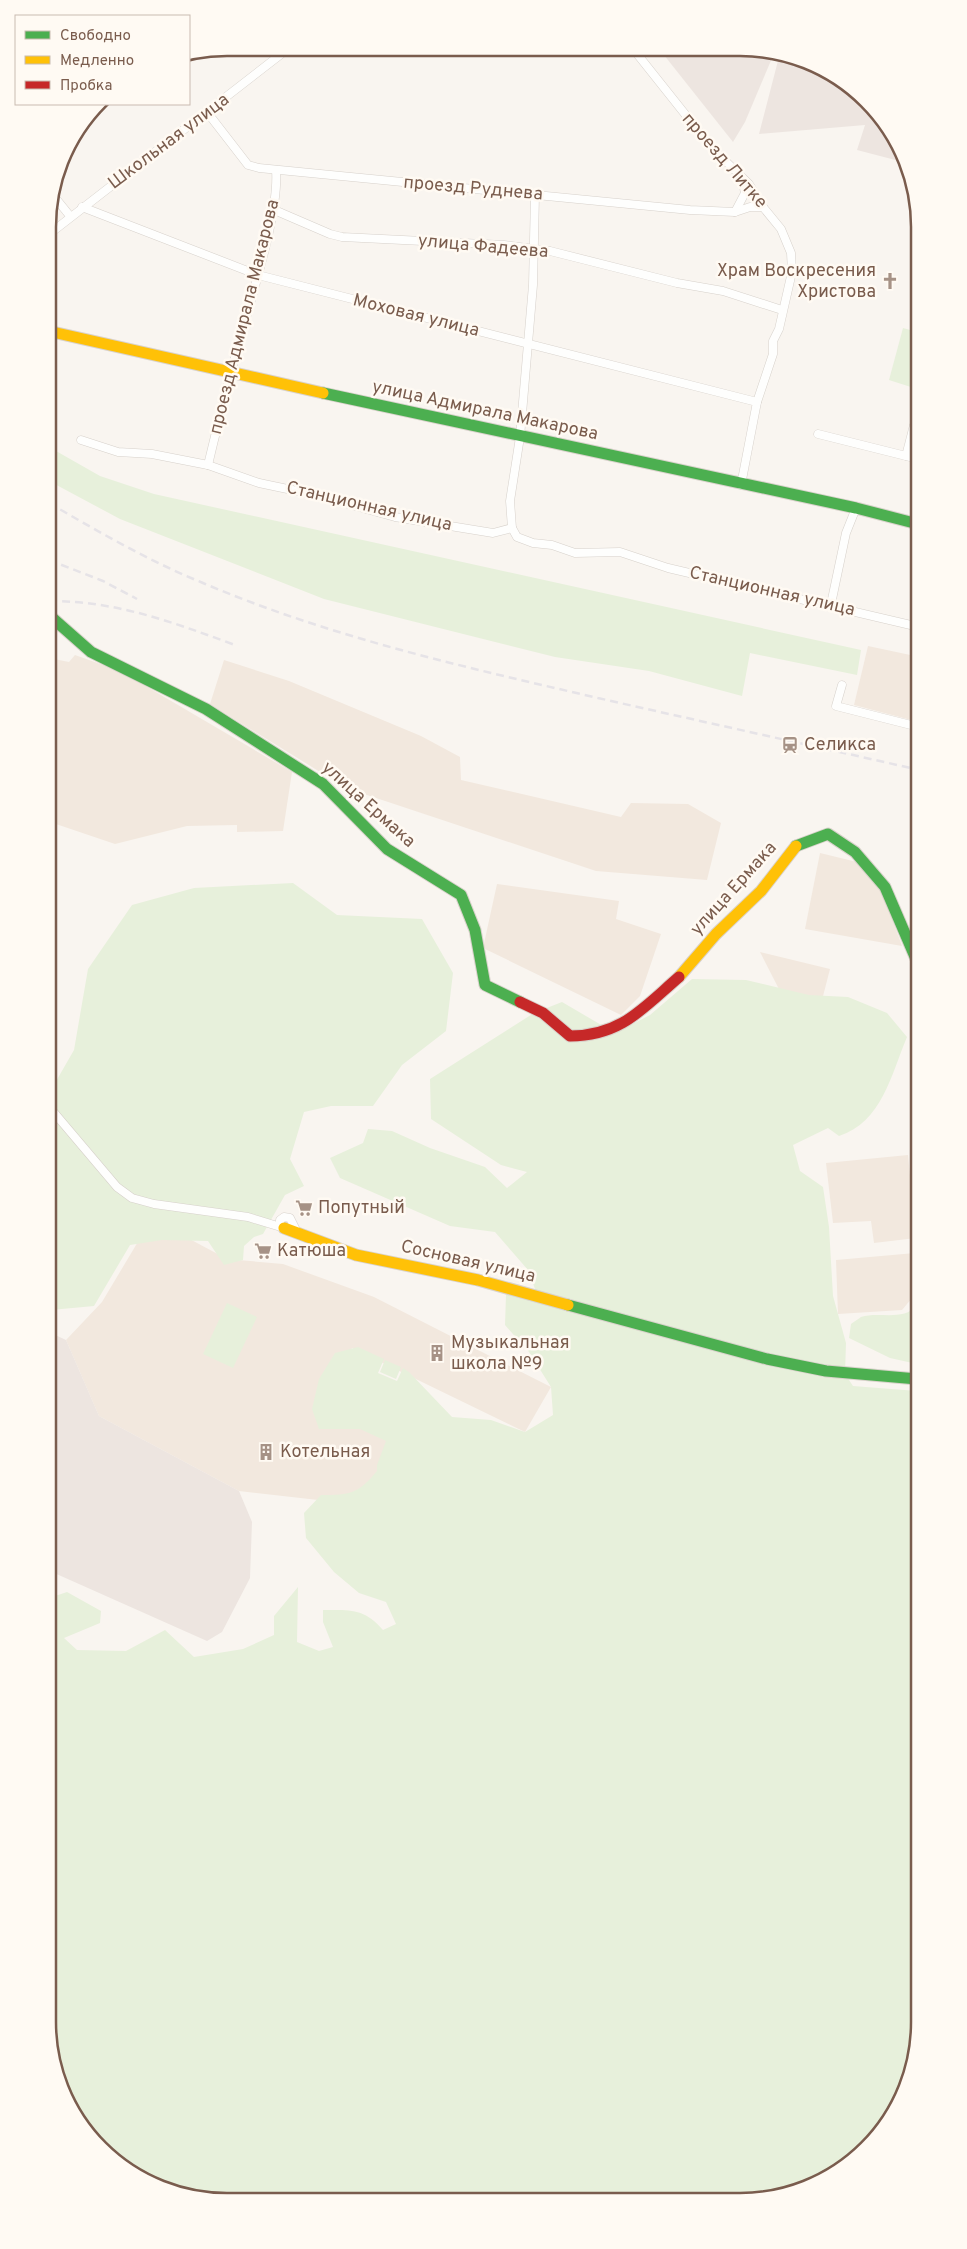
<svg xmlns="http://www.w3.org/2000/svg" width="967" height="2249" font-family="Overpass,sans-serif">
	<rect width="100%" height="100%" fill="#f9f5f0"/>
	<g fill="#f2e8de">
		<polygon points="868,646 915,656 915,721 854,705"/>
		<polygon points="75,655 120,671 292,772 283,831 237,832 237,825 187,826 115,844 50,822 49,658 69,662"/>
		<polygon points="224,660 289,681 421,736 460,757 461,780 621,817 631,803 688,804 721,823 707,880 596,871 346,788 210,704"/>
		<polygon points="820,853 857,862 881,889 902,946 805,929"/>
		<polygon points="497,884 619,901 616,919 661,934 640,996 621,1015 483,948"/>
		<polygon points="760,952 830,969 821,1004 782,995"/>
		<polygon points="908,1155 916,1238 874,1243 871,1221 833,1223 826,1163"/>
		<polygon points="142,1235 184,1236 227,1259 283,1264 374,1297 551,1387 525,1432 352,1348 328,1406 401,1437 369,1494 327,1501 239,1491 99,1416 66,1340 102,1302"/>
		<polygon points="915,1253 917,1292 902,1310 838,1314 836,1260"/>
	</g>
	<g fill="#ede5e0">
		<polygon points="660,50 775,51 745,122 733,142"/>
		<polygon points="780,53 820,66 867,100 903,162 857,150 865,125 759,134"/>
		<polygon points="51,1333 66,1340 99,1416 239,1491 252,1522 250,1578 222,1632 207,1641 52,1572"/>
	</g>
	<g fill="#e7f0db">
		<polygon points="903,328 914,331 914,388 889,380"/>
		<polygon points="49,447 100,476 154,494 861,650 857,675 750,653 742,696 649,671 555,657 324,599 120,519 49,481"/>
		<polygon points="293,883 337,915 422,919 453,973 446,1031 402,1065 373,1106 331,1106 304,1112 290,1159 304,1186 285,1195 263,1234 254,1237 244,1246 243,1260 224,1265 208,1241 162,1240 130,1245 94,1306 51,1310 51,1090 74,1050 88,969 132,905 194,888"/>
		<path d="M 692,979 L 746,980 L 809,995 L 848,997 L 887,1013 L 907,1037 C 891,1075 882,1122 839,1136 L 828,1128 L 793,1145 L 800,1171 L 823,1187 L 829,1227 L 833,1296 L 846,1343 L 845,1374 L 853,1386 L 917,1391 L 919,2033 L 906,2090 L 882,2131 L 839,2171 L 786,2195 L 192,2198 L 108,2157 L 72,2112 L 54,2068 L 52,1597 L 67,1592 L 101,1611 L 100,1623 L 64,1638 L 77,1650 L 126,1651 L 165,1630 L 194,1657 L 243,1649 L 274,1635 L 274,1616 L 298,1587 L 297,1642 L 319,1651 L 333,1647 L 323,1622 L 323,1610 C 351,1610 364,1608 383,1630 L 396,1624 L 386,1602 L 359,1593 L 334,1572 L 306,1538 L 304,1513 L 321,1495 C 350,1495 358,1494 377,1471 L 377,1465 L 386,1441 L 360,1429 L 319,1429 L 312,1409 L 319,1379 L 335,1353 L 358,1347 L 384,1359 L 378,1373 L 397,1381 L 403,1368 L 409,1372 L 452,1417 L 491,1420 L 525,1432 L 553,1415 L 551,1387 L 529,1352 L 505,1325 L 506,1295 L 523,1293 L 535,1289 L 528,1270 L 495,1232 L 450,1226 L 340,1178 L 330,1158 L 363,1143 L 368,1129 L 392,1131 L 430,1148 L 485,1167 L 507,1188 L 527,1172 L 501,1165 L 431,1119 L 430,1079 L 534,1013 L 562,1002 L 615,1033 L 650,1015 Z"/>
		<polygon points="227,1303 257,1317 233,1368 203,1354"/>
		<path d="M 917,1305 L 917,1364 L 890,1358 L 849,1338 L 851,1324 C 854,1322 858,1319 861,1317 C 878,1311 904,1322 917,1305 Z"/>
		<polygon points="385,1360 401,1367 396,1379 380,1372"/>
	</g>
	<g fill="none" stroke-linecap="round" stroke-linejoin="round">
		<g stroke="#d7d1cb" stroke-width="9">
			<g id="street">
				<polyline points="634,50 712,148 749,184 763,207 781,229 791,253 792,272 779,329 773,341 773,354 757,402 741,485"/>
				<polyline points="207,112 248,165 259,168 690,210 735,212 750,207 763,207"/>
				<polyline points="53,195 70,216"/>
				<polyline points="82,207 258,275 757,402"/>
				<polyline points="272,209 330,234 342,237 504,245 550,251 677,283 723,291 782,310"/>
				<polyline points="735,212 745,193 742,178"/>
				<polyline points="48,235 289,48"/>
				<polyline points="818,434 914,458"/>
				<polyline points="81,440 118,452 152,454 208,465 259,483 316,495 395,517 493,533 512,528 517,537 533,543 552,545 575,553 620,552 668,568 915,626"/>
				<polyline points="906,456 914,425"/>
				<path d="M 208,465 C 220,415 232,366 246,318 C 257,278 279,209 276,170"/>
				<polyline points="512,528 510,501 520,437 533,285 535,195"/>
				<polyline points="831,604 846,533 856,508"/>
				<polyline points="842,685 836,706 915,726"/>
				<polyline points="51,1109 117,1187 132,1198 154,1204 248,1217 284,1228"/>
				<polyline points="284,1228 280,1225 280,1220 284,1217 290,1218 297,1232"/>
			</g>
		</g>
		<g stroke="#d9d2cb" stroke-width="13">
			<g id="fast">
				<polyline points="323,393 856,508 914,523"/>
				<polyline points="49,615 91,652 206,709 323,784 387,849 461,895 475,930 485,985 520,1002"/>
				<polyline points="796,846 828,834 855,852 885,887 916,959"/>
				<polyline points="568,1305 767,1359 826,1371 917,1379"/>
			</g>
		</g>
		<g stroke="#d9d2cb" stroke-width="13">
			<g id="slow">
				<polyline points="48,331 323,393"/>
				<polyline points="679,977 716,934 761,891 796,846"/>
				<polyline points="284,1228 356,1255 478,1280 568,1305"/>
			</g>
		</g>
		<g stroke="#d9d2cb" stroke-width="13">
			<path id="jam" d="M 520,1002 L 543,1013 L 570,1036 C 621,1036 643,1008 679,977"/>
		</g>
		<use href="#street" stroke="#fefefd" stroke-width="8"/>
		<use href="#fast" stroke="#4caf50" stroke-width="11"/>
		<use href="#slow" stroke="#ffc107" stroke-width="11"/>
		<use href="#jam" stroke="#c62828" stroke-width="11"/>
		<g stroke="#e6e3e7" stroke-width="2.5" stroke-dasharray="8 5" stroke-linecap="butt">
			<path d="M 49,503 C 99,532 149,561 203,583 C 330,637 464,667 598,698 C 704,722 809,745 915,769"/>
			<polyline points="49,560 103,581 137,599"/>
			<path d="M 49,601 C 117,601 172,622 235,645"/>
		</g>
	</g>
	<defs>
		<g id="church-bare" transform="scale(1.35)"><path d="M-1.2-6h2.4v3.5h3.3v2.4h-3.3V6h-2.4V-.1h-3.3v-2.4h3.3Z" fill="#a69286" stroke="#fffaf3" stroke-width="2.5" paint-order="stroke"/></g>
		<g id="station-bare" transform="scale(1.35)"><path d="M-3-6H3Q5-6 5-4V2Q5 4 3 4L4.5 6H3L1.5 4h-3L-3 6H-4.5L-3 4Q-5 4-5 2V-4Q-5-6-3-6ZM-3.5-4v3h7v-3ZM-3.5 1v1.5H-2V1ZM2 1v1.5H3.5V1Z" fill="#a69286" stroke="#fffaf3" stroke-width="2.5" paint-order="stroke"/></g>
		<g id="supermarket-bare" transform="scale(1.35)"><path d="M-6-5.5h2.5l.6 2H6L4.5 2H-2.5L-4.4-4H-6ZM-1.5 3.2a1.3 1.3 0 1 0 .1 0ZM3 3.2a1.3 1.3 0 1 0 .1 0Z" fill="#a69286" stroke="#fffaf3" stroke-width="2.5" paint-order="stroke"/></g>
		<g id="building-bare" transform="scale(1.35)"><path d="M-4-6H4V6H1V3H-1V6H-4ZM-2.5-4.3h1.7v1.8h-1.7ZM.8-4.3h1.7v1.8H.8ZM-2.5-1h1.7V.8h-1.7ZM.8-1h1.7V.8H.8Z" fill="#a69286" stroke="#fffaf3" stroke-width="2.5" paint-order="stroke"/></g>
	</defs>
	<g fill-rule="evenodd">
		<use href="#church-bare" x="890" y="281"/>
		<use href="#station-bare" x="790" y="745"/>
		<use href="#supermarket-bare" x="304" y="1208"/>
		<use href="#supermarket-bare" x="263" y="1251"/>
		<use href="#building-bare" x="437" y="1353"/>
		<use href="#building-bare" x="266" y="1452"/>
	</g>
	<g text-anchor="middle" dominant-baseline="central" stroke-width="5" stroke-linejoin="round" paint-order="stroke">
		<g font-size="18" fill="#7a5c4d" stroke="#fffaf3">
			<text transform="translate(169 142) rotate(-37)">Школьная улица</text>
			<text transform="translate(724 161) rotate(49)">проезд Литке</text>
			<text transform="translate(473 189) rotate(5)">проезд Руднева</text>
			<text transform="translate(483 247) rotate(5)">улица Фадеева</text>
			<text transform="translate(416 316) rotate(14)">Моховая улица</text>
			<text transform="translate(245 317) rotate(-76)">проезд Адмирала Макарова</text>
			<text transform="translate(485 411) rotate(12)">улица Адмирала Макарова</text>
			<text transform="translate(369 507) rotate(13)">Станционная улица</text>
			<text transform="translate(772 592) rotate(13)">Станционная улица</text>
			<text transform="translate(368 805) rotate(42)">улица Ермака</text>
			<text transform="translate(734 889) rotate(-48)">улица Ермака</text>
			<text transform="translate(468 1262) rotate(13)">Сосновая улица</text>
		</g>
		<g font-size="18" fill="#7a5c4d" stroke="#fffaf3" text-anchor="start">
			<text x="876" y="271" text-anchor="end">Храм Воскресения<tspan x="876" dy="21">Христова</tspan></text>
			<text x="804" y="745">Селикса</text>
			<text x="318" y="1208">Попутный</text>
			<text x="277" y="1251">Катюша</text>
			<text x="451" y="1343">Музыкальная<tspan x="451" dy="21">школа №9</tspan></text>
			<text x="280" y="1452">Котельная</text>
		</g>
	</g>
	<path d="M0 0H967V2249H0ZM227 56H740A171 171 0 0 1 911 227V2022A171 171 0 0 1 740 2193H227A171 171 0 0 1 56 2022V227A171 171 0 0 1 227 56Z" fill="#fffaf3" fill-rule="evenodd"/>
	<path fill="none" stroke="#7a5c4d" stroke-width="2.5" d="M227 56H740A171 171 0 0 1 911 227V2022A171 171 0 0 1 740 2193H227A171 171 0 0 1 56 2022V227A171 171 0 0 1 227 56Z"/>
	<rect x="15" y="15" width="175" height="90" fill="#fffaf3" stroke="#cabbb1"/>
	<rect x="25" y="31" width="25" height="8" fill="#4caf50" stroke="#cabbb1"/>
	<text x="60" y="40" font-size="15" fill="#7a5c4d">Свободно</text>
	<rect x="25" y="56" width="25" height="8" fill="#ffc107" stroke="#cabbb1"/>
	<text x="60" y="65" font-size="15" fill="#7a5c4d">Медленно</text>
	<rect x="25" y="81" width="25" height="8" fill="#c62828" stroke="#cabbb1"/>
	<text x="60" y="90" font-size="15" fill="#7a5c4d">Пробка</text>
</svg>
